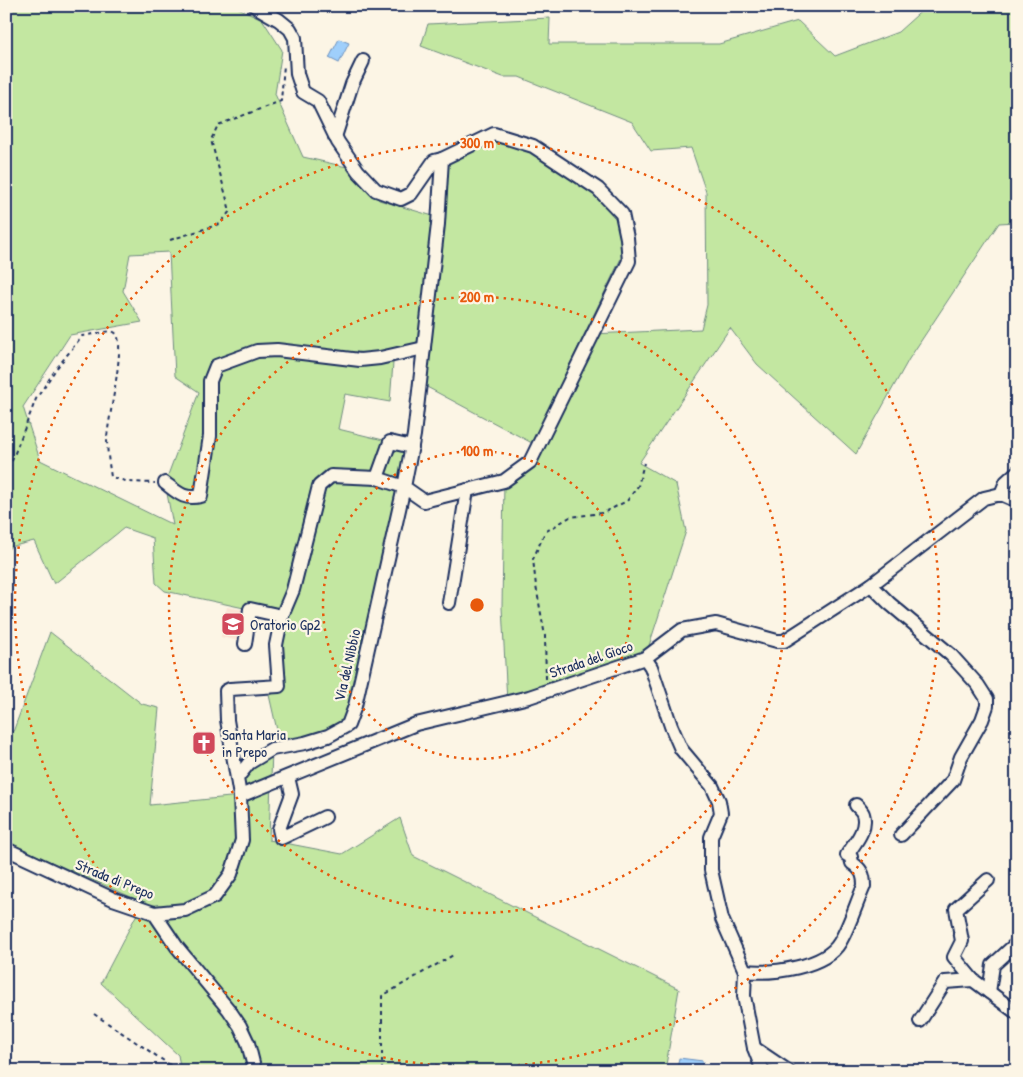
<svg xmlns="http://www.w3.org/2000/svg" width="1023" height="1077" font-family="'Patrick Hand',sans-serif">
	<rect width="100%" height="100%" fill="#fcf5e5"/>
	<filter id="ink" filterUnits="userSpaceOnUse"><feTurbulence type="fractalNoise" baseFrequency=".02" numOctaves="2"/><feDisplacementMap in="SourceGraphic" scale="10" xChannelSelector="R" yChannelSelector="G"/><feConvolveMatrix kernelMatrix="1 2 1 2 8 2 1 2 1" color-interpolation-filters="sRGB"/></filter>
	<g filter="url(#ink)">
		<polygon fill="#fae3d4" points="227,607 246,610 240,641 221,637"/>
		<g fill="#c3e7a1" stroke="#6f8b80" fill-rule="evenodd">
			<path d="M 6,6 L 234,6 L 262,19 L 282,50 L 275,94 L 303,157 L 351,168 L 379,200 L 433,216 L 419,342 L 393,363 L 390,402 L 345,394 L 338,429 L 412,447 L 348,725 L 328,736 L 279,739 L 269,695 L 284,690 L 281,616 L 165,591 L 156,583 L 153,538 L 124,528 L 54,584 L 34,541 L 10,547 L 6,552 ZM 169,252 L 175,376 L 199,392 L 165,483 L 173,525 L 40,460 L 23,407 L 70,335 L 142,322 L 123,291 L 130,254 Z"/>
			<polygon points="927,6 1017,6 1017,222 999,223 909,359 856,454 757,364 730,328 639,463 676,484 686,531 645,658 507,702 502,607 504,481 530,462 593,334 701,329 707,305 706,192 691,148 651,151 632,122 519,77 503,77 421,46 428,24 550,18 549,44 719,44 798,21 835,56 898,32"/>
			<polygon points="493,142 539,153 618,211 624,252 532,443 425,386 444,159"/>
			<polygon points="50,632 142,704 159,708 150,805 240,796 237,778 272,749 269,840 342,854 400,818 413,856 679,989 665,1071 181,1071 178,1055 101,983 140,908 140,901 6,842 6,725 13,732"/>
		</g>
		<g fill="#9fcffb" stroke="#6a8fbc">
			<polygon points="339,39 349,43 339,63 329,58"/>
			<polygon points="679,1058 703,1061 700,1071 677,1069"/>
		</g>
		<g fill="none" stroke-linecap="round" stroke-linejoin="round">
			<g stroke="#1b2f5e" stroke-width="16">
				<g id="minor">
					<polyline points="255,6 279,20 290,29 295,38 297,74 303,92 318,101 338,142 358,171 376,190 401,199 411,194 434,161 442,159"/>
					<polyline points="335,137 352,84 363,61"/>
					<polyline points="377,478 390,442 412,447"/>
					<path d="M 165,483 C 178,493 184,500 201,496 L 210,436 L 210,381 L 216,366 L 257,351 L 277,350 L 360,360 L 380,358 L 424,348"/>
					<polyline points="1001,494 1006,482 1017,472"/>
					<polyline points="871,585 889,603 951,655 978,685 987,699 987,706 982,720 961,757 953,780 901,835"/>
					<polyline points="449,603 467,490"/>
					<polyline points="645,658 651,667 671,726 681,749 712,786 719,801 721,813 711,837 711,870 722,919 745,971 744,996 754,1048 763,1071"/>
					<polyline points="288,777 292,794 279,829 281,838 325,817"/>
					<polyline points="237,778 249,763 272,749 305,743 328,736 348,725 355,706 404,487 414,435 438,224 442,159 494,134 533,146 598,189 622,214 627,238 629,261 530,462 504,481 424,501 404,487 377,478 331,476 319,486 293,590 282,616"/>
					<polyline points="240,796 416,724 529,697 645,658 682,630 716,624 777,641 784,641 871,585 984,498 1001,494 1017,501"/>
					<polyline points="6,849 113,899 154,913 185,910 215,896 231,874 242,840 240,796 227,720 226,691 230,689 279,686 276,645 282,616 250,609 245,644"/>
					<polyline points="988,880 956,909 962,941 954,957 973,980 1017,1013"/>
					<polyline points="154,913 177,947 229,1010 240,1026 248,1043 255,1071"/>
					<path d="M 745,971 C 772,974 825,968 840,942 C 850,925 856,904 864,886 C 864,874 861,869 852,863 L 851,857 L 847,855 C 854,844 868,829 863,814 C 862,811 858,807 856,805"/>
					<polyline points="989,992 993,965 1017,943"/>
					<polyline points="920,1021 945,982 973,980"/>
					<polyline points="754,1048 788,1071"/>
				</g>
			</g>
			<g stroke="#1b2f5e" stroke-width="2" stroke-dasharray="4 4" stroke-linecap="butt">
				<polyline points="170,240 220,224 230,211 211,140 218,125 281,101 284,65"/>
				<path d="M 6,476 L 36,399 L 56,369 L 82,336 L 111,331 C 114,332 116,333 117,335 C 125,349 108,419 107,438 C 107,451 109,464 111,477 L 129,482 L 155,483"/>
				<polyline points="546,679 545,636 536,586 533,559 545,532 570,517 603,513 627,501 638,486 644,463"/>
				<polyline points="94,1014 179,1071"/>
				<polyline points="382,1071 382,996 455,954"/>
				<polyline points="465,1071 470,1069 471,1071"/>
			</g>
			<use href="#minor" stroke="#fcf5e5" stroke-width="12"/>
		</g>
	</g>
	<g fill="none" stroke="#e8590c" stroke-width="2.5" stroke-dasharray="2.5 5">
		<circle cx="477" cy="605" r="154"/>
		<circle cx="477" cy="605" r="308"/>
		<circle cx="477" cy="605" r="462"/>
	</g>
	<defs>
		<g id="school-square" transform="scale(1.25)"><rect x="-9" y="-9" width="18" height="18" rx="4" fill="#d1495b" stroke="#fcf5e5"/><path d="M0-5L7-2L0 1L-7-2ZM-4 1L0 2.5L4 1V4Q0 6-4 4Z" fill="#fff"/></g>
		<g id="church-square" transform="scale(1.25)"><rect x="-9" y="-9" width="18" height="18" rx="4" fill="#d1495b" stroke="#fcf5e5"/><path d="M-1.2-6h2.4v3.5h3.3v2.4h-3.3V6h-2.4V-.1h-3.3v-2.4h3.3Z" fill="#fff"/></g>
	</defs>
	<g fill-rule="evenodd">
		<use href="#school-square" x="233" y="624"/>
		<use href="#church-square" x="204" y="743"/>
	</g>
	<g text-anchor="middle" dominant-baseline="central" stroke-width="4.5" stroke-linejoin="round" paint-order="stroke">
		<g font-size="15" fill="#1b2f5e" stroke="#fcf5e5" text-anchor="start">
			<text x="250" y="624">Oratorio Gp2</text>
			<text x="222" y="734">Santa Maria<tspan x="222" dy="17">in Prepo</tspan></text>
		</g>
		<g font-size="15" fill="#1b2f5e" stroke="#fcf5e5">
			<text transform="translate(591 659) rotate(-19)">Strada del Gioco</text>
			<text transform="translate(347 665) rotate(-77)">Via del Nibbio</text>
			<text transform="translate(115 879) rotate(22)">Strada di Prepo</text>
		</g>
	</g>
	<circle cx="477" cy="605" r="8" fill="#e8590c" stroke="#fcf5e5" stroke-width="2.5"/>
	<g font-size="15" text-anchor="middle" font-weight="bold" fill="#e8590c" stroke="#fcf5e5" stroke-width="4.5" stroke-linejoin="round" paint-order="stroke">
		<text x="477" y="148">300 m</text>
		<text x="477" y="302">200 m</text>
		<text x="477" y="456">100 m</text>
	</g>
	<rect width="1023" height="1077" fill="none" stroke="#fcf5e5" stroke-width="25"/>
	<rect x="12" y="12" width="998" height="1052" fill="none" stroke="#1b2f5e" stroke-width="2" filter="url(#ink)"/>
</svg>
